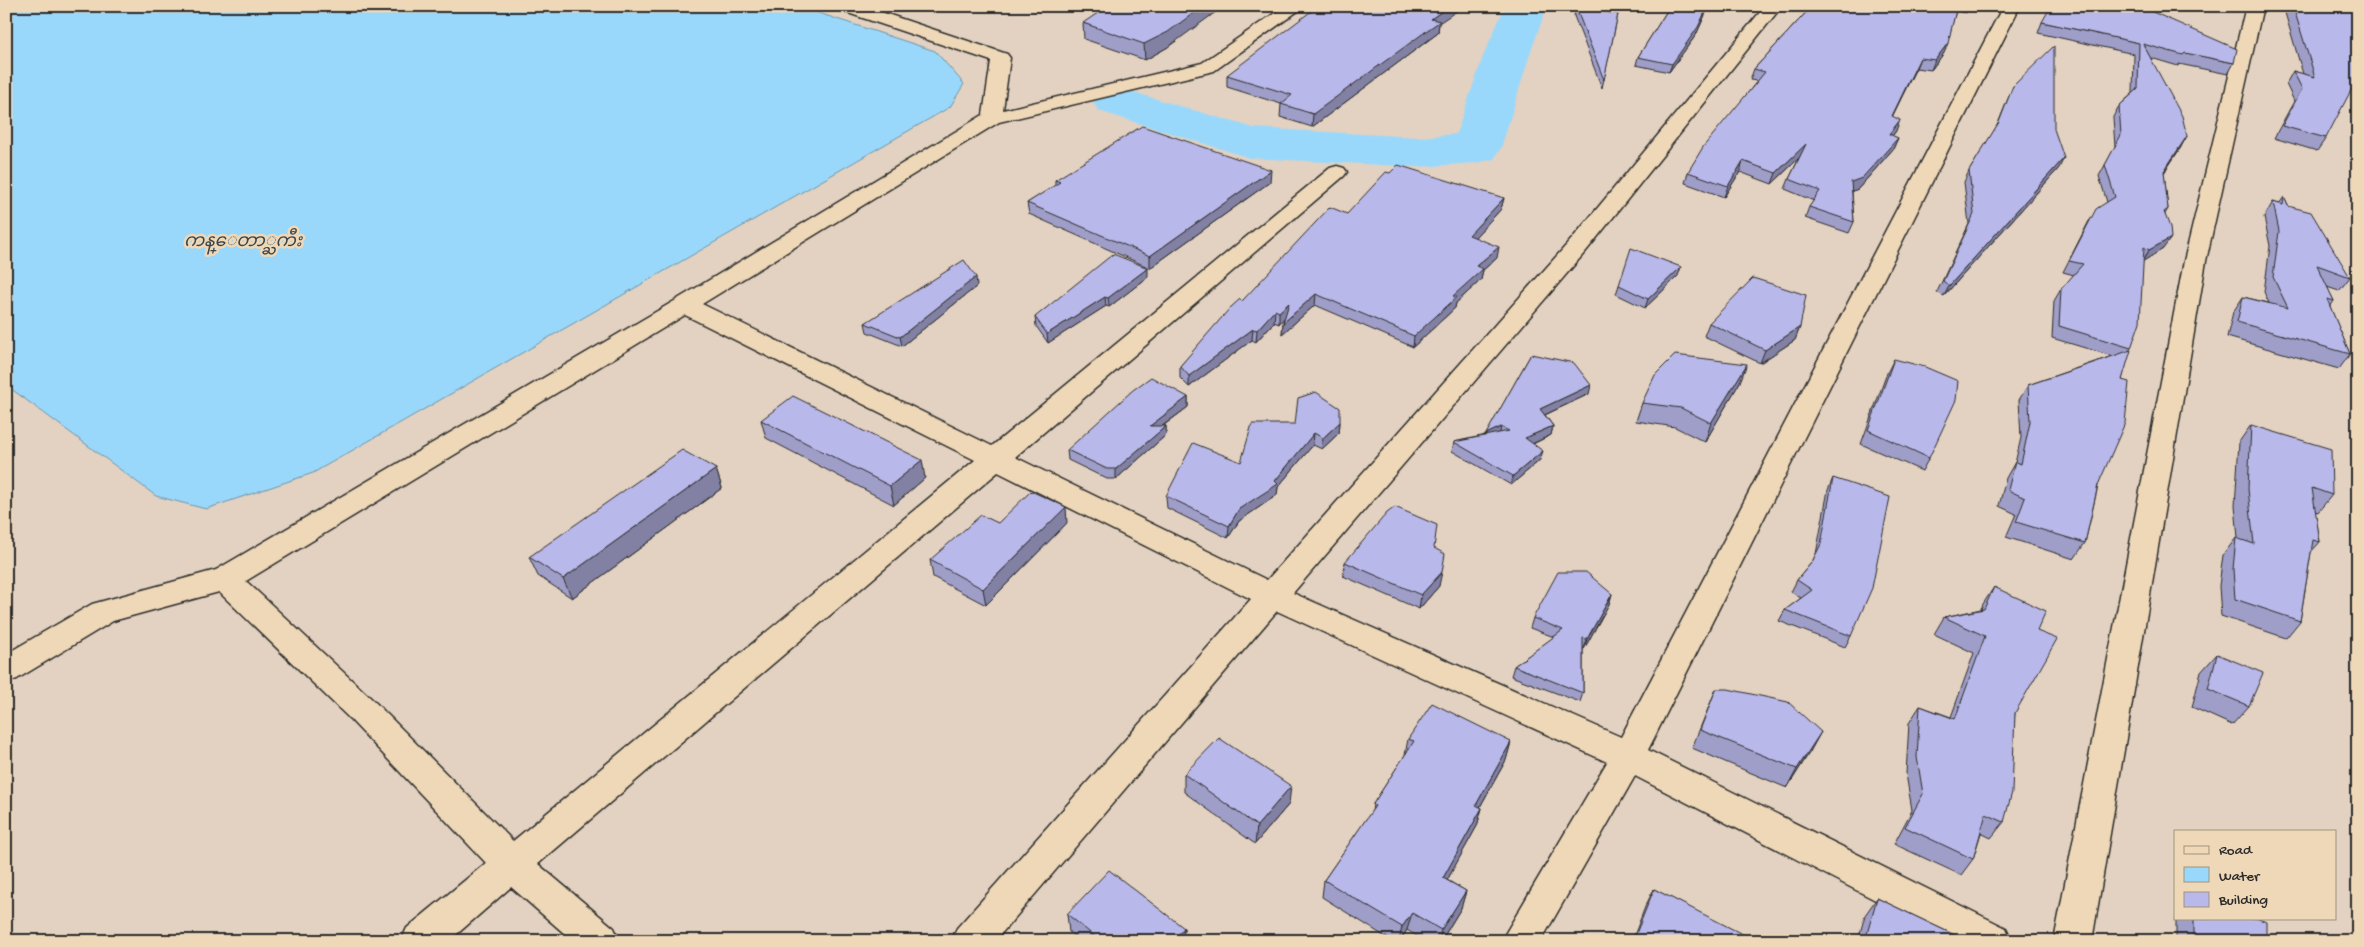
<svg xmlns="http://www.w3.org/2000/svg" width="2364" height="947" font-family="'Gochi Hand','Noto Sans Myanmar',sans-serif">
	<rect width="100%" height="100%" fill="#e3d2c1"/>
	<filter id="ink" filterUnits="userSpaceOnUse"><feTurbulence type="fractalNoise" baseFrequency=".02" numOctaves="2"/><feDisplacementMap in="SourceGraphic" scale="10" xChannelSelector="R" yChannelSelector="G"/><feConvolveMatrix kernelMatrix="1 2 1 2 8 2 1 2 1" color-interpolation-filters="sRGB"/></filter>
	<g filter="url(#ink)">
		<polygon fill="#9ad8fb" stroke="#6e93a8" points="6,6 797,6 935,51 964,84 950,107 313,473 206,509 156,496 6,385"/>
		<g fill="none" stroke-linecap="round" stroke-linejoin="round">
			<polygon fill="#9ad8fb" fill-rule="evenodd" points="1505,6 1547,6 1530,54 1501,148 1494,159 1476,163 1418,167 1250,158 1099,111 1092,101 1099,91 1116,87 1254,128 1418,137 1456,134 1484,54"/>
			<g stroke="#2b2b2b" stroke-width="3">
				<g id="minor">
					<path d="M 837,6 L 863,6 L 1007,54 L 1010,58 L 1003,110 L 1202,63 L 1285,6 L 1305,6 L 1214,71 L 999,122 L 702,304 L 992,446 L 1330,168 L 1337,166 L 1344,168 L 1347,172 L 1344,176 L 1015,457 L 1267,580 L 1571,240 L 1765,6 L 1782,6 L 1587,250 L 1293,593 L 1621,737 L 2003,6 L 2020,6 L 1648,750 L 2006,928 L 2012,941 L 1955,941 L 1635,776 L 1541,941 L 1501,941 L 1607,762 L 1277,611 L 995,941 L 951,941 L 957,928 L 1251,599 L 998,472 L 538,864 L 614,928 L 620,941 L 573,941 L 511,887 L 449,941 L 401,941 L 407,928 L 486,863 L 349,718 L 219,592 L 113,621 L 17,679 L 6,683 L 6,654 L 92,604 L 216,570 L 676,300 L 983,115 L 991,61 L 839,10 ZM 685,315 L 975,460 L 513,841 L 373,700 L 246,581 Z"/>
					<polygon points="2246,6 2263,6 2206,261 2092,941 2054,941 2184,261"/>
				</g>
			</g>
			<use href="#minor" fill="#eed8b7" fill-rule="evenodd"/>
		</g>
		<g fill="#9f9ec9" stroke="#2b2b2b">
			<polygon points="1670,6 1709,6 1696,35 1669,72 1636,65 1638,57"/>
			<polygon points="1812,6 1970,6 1966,13 1956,11 1944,53 1931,70 1916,68 1892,117 1896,131 1892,136 1898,138 1893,149 1858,189 1852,191 1854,222 1849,233 1805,218 1809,207 1814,201 1785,189 1789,179 1799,158 1772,184 1740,172 1724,197 1685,183 1688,172 1757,81 1750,80 1754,69"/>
			<polygon points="2283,6 2358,6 2326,138 2317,151 2274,138 2294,101 2286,84 2293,71 2303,74"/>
			<polygon points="1576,8 1618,14 1602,88 1574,16"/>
			<polygon points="2042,22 2234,63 2228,74 2179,64 2178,66 2151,58 2181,147 2164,173 2168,209 2165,214 2163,249 2143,261 2131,348 2129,351 2122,380 2085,543 2074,559 2006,537 2016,514 1999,506 2006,478 2015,462 2015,463 2021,438 2019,400 2028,385 2112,356 2052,338 2054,301 2061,289 2074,275 2063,272 2089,221 2107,202 2099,176 2115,147 2113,117 2119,106 2133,93 2134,54 2038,33"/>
			<polygon points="1083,23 1168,47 1145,60 1084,39"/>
			<polygon points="1439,23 1438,33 1312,127 1280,117 1281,104 1227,87 1227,75"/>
			<polygon points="2013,86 2054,129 2059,168 1944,296 1937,292 1969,224 1964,182 1969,171 1997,126"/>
			<polygon points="1055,180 1270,182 1150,268 1029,214 1027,203 1055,186"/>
			<polygon points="2284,197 2288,206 2350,277 2339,291 2327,287 2334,301 2330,307 2350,354 2339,369 2227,337 2233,312 2243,297 2269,303 2264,292 2270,246 2264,217 2273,202 2279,204"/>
			<polygon points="1504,198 1501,209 1475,237 1497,258 1483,270 1481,280 1456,303 1455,308 1413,347 1315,305 1282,334 1283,323 1284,318 1279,324 1274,322 1256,342 1252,340 1189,387 1180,378 1180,366 1242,301 1347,214"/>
			<polygon points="1678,276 1645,308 1616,294 1619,285"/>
			<polygon points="1148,277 1109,307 1106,306 1048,343 1036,326 1035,317"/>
			<polygon points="977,286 902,346 867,332 865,323"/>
			<polygon points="1709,323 1800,327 1795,340 1760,363 1704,336"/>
			<polygon points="1531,354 1589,394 1545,415 1553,426 1551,435 1533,444 1540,460 1511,485 1452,451 1454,442 1486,435"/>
			<polygon points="1894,359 1929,458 1922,471 1861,444 1887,373"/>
			<polygon points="1740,382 1705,442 1675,427 1636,421 1642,403"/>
			<polygon points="1188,397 1188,407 1163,426 1166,426 1166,435 1116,479 1107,479 1068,460 1067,450"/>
			<polygon points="761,420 925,478 894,505 766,438"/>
			<polygon points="1340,422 1339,433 1322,449 1313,445 1278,487 1277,495 1239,521 1228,538 1167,508 1166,496 1241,462 1295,424"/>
			<polygon points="2251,425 2332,495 2318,512 2315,511 2320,542 2311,552 2300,621 2286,638 2221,616 2219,586 2223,555 2236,538 2238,538 2235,506 2239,442"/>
			<polygon points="716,469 722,488 572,598 538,576 529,557"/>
			<polygon points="1833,478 1851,636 1845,647 1779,621 1785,610 1801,598 1791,592 1797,580 1812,562 1816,554 1828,490"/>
			<polygon points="998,523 1067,523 986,605 933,577 930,560"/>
			<polygon points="1434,548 1439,586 1419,609 1343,576 1345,562"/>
			<polygon points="1994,587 2037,631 2015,713 2004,822 1991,838 1981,833 1973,859 1961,875 1894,844 1912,810 1906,774 1909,723 1920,706 1951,717 1974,653 1934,634 1944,617 1981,609 1983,604"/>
			<polygon points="1612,594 1609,604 1584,649 1583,649 1583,693 1580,702 1511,676 1514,666 1554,637 1530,628 1533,618"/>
			<polygon points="2217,654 2249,706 2232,725 2192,707 2201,672"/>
			<polygon points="1716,689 1811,750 1787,788 1692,748"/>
			<polygon points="1408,739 1511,742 1506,760 1480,807 1482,808 1477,826 1447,880 1466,891 1461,908 1441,941 1425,941 1407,930 1400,941 1392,941 1322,897 1324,880 1372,811 1373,804 1405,755"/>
			<polygon points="1184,774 1289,804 1255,844 1184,792"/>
			<polygon points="1654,889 1752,941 1632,941 1645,907"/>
			<polygon points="1877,898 1967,941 1858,941 1865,915"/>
			<polygon points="1067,914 1184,928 1183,941 1080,941 1069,932"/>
			<polygon points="2176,918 2256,918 2267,941 2176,941"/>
		</g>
		<g fill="#8281a4" stroke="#2b2b2b">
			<polygon points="1203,6 1224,6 1168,47 1145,60 1144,44"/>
			<polygon points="1449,6 1464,6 1439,23 1438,33 1312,127 1313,114 1431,19"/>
			<polygon points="1708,6 1709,6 1696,35 1669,72 1672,64"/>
			<polygon points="1948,43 1944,53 1931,70 1935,60"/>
			<polygon points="1920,58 1916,68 1887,127 1892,116"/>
			<polygon points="1900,120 1896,131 1885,145 1889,134"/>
			<polygon points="2187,136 2181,147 2157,183 2164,171"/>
			<polygon points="1898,138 1893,149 1858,189 1847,193 1851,182"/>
			<polygon points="1806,144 1802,155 1772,184 1776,173"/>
			<polygon points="2064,158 2059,168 1944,296 1949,286"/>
			<polygon points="1743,161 1740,172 1724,197 1728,186"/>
			<polygon points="1271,170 1270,182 1150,268 1150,256"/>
			<polygon points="1504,198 1501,209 1467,246 1469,235"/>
			<polygon points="2171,238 2163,249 2142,262 2149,250"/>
			<polygon points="1499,247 1497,258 1483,270 1481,280 1456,303 1455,308 1413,347 1414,336 1453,296 1476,266"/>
			<polygon points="1681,267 1678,276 1645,308 1648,299"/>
			<polygon points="1148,268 1148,277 1109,307 1108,298"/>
			<polygon points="976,277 977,286 902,346 900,337"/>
			<polygon points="1316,294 1315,305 1282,334 1283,323"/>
			<polygon points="1105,297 1106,306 1048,343 1047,334"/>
			<polygon points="1289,303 1288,314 1279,324 1279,312"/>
			<polygon points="1275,310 1274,322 1256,342 1257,330"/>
			<polygon points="1800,327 1795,340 1760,363 1765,350"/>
			<polygon points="1253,329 1252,340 1189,387 1189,376"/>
			<polygon points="1747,364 1740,382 1705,442 1711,423"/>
			<polygon points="1591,385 1589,394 1538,418 1540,409"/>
			<polygon points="1188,397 1188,407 1150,435 1150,426"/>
			<polygon points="1340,422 1339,433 1322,449 1323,438"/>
			<polygon points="1166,426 1166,435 1116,479 1116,469"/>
			<polygon points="1553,426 1551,435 1523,448 1525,438"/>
			<polygon points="1501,427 1499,437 1484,444 1486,434"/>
			<polygon points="1314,433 1313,445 1278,487 1277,495 1239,521 1228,538 1229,526 1239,509 1275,481"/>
			<polygon points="1543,451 1540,460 1511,485 1513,476"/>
			<polygon points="922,460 925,478 894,505 890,486"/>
			<polygon points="716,469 722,488 572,598 563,579"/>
			<polygon points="1066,507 1067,523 986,605 983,589"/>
			<polygon points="1442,572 1439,586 1419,609 1421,595"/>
			<polygon points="1612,594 1609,604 1584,649 1587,639"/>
			<polygon points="1821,732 1811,750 1787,788 1797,769"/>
			<polygon points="1511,742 1506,760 1471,823 1476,805"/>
			<polygon points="1291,786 1289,804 1255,844 1257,826"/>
			<polygon points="1482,808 1477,826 1439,895 1443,878"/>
			<polygon points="1466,891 1461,908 1441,941 1439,941 1441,930"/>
			<polygon points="1412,913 1407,930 1400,941 1399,941 1402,927"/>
			<polygon points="1184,928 1183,941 1173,941"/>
		</g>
		<g fill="#b9b8ea" stroke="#2b2b2b">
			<polygon points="1108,6 1203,6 1168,32 1144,44 1083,23"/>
			<polygon points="1318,6 1449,6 1431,19 1440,21 1313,114 1281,104 1292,95 1227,75"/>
			<polygon points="1670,6 1708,6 1698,27 1672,64 1638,57"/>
			<polygon points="1812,6 1957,6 1948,43 1935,60 1920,58 1892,116 1900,120 1889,134 1898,138 1862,178 1851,182 1854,222 1809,207 1820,191 1789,179 1806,144 1776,173 1743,161 1728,186 1688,172 1703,147 1765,72 1754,69"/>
			<polygon points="2051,6 2139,6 2237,49 2234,63 2185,53 2183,55 2143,44 2182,116 2187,136 2164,171 2168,209 2164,212 2170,227 2171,238 2149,250 2144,247 2140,322 2131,348 2059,326 2061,289 2083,264 2069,261 2096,209 2115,197 2105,165 2121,135 2119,106 2138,89 2139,43 2042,22"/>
			<polygon points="2293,6 2358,6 2358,77 2326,138 2282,126 2302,89 2293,71 2315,77"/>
			<polygon points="1576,8 1618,14 1604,80"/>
			<polygon points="2054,46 2054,129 2064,158 1949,286 1943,281 1974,214 1969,171 1999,122 2013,86"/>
			<polygon points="1142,126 1271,170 1150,256 1027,203 1060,182 1055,180"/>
			<polygon points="1398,165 1504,198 1469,235 1499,247 1476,266 1483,269 1453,296 1457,297 1414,336 1316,294 1283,323 1289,303 1279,312 1275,310 1257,330 1253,329 1189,376 1180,366 1230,308 1240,299 1242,301 1330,207 1347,214 1386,172 1390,173"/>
			<polygon points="2284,197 2288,206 2311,212 2350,277 2317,265 2334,301 2327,299 2350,354 2237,322 2243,297 2288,308 2273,277 2279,231 2273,202 2283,205"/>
			<polygon points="1631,248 1681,267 1648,299 1619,285"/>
			<polygon points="1113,254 1148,268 1108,298 1105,297 1047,334 1035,317"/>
			<polygon points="964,260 976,277 900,337 865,323"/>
			<polygon points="1753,278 1806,295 1800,327 1765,350 1709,323"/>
			<polygon points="2131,350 2122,380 2129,382 2125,423 2098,485 2085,543 2016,522 2025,498 2008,490 2015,462 2021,464 2030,422 2028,385"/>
			<polygon points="1531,354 1574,363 1591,385 1540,409 1553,426 1525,438 1543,451 1513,476 1454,442 1509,431 1501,427 1486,434"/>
			<polygon points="1675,355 1747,364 1711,423 1681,408 1642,403 1655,375"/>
			<polygon points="1894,359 1925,367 1958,381 1956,400 1929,458 1868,430"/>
			<polygon points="1151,377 1188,397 1150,426 1166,426 1116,469 1107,469 1067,450 1133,390"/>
			<polygon points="1316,392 1340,408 1340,422 1323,438 1314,433 1275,481 1278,484 1239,509 1229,526 1166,496 1193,443 1241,462 1252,424 1295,424 1298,398"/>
			<polygon points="793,396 922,460 890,486 761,420"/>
			<polygon points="2251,425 2331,449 2332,495 2312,488 2320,542 2313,540 2300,621 2235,599 2233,569 2236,538 2254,544 2248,489"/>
			<polygon points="682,450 716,469 563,579 529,557"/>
			<polygon points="1833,478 1890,497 1872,588 1851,636 1785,610 1812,590 1797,580 1812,562 1821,544"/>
			<polygon points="1031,491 1066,507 983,589 930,560 981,515 998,523"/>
			<polygon points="1395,507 1437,525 1434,548 1445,554 1442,572 1421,595 1345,562 1387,513"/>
			<polygon points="1558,572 1586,572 1612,594 1587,639 1583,638 1583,693 1514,666 1563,630 1533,618"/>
			<polygon points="1994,587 2046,611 2037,631 2057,639 2015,713 2012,792 2004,822 1986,814 1973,859 1905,827 1923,794 1917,757 1920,706 1955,719 1985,636 1944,617 1984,609"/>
			<polygon points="2217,654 2263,673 2249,706 2208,689"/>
			<polygon points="1716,689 1728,689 1788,702 1821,732 1797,769 1700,730"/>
			<polygon points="1432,703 1511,742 1476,805 1482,808 1443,878 1466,891 1441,930 1412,913 1402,927 1324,880 1375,806 1373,804 1414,741 1408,739"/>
			<polygon points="1219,738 1291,786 1257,826 1184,774"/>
			<polygon points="1109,870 1184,928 1173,941 1100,941 1067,914"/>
			<polygon points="1654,889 1752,939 1752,941 1633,941"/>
			<polygon points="1877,898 1967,941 1865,941"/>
			<polygon points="2194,918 2256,918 2267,922 2267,941 2194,941"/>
		</g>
	</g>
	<g text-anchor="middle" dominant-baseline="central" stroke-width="5" stroke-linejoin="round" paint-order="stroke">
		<g font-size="18" font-style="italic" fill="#3c454a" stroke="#eed8b7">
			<text x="243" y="242">ကန္ေတာ္ႀကီး</text>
		</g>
	</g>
	<rect width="2364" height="947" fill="none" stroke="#eed8b7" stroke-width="25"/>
	<rect x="12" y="12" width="2339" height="922" fill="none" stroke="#2b2b2b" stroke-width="2" filter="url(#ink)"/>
	<rect x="2174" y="830" width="162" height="90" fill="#eed8b7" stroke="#a0937f"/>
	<rect x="2184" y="846" width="25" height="8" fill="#eed8b7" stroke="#a0937f"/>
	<text x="2219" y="854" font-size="15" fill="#2b2b2b">Road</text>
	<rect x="2184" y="867" width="25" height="15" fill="#9ad8fb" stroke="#a0937f"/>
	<text x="2219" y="880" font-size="15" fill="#2b2b2b">Water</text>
	<rect x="2184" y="892" width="25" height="15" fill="#b9b8ea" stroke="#a0937f"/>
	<text x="2219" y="904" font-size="15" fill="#2b2b2b">Building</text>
</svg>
